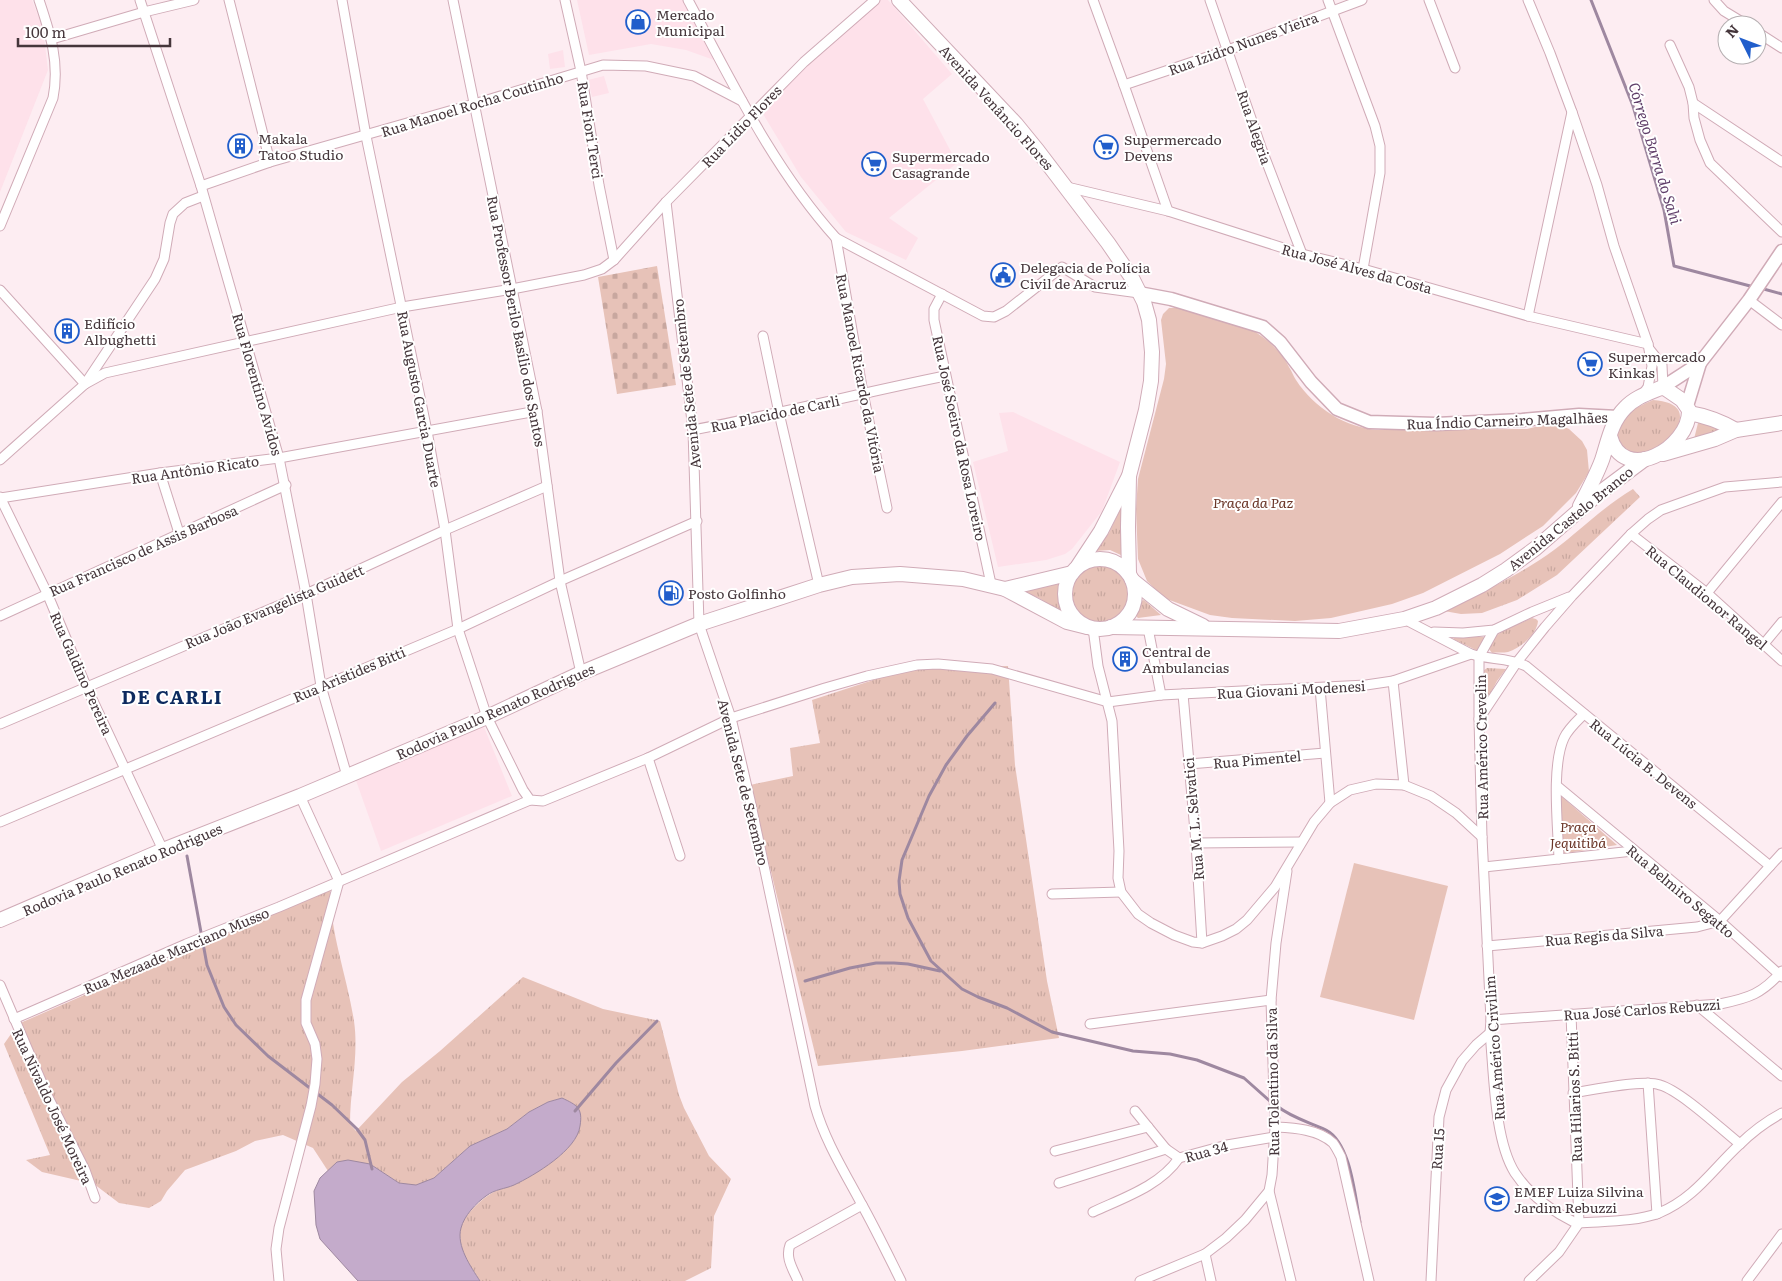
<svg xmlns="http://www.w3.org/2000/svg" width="1782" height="1281" font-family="Literata,serif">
	<defs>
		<pattern id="grass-tufts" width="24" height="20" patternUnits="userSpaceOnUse" patternTransform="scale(1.25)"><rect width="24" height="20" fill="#e7c2b8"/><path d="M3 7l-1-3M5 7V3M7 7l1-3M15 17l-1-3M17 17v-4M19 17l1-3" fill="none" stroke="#c8a79f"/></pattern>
		<pattern id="cemetery-stones" width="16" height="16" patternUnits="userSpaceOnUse" patternTransform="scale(1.25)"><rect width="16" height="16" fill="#e7c2b8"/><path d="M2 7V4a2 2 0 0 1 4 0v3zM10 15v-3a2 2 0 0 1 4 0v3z" fill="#c8a79f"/></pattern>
	</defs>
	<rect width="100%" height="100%" fill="#fdedf2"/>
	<g fill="#fee1ea">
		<polygon points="0,0 32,0 43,29 48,70 0,192"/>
		<polygon points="577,0 683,0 714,60 686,50 651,44 589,55"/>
		<polygon points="875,0 888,0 952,74 923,99 957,163 889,218 918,238 906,260 846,232 801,177 760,109"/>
		<polygon points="563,50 565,67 550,69 548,54"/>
		<polygon points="604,76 609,93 592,97 588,80"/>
		<polygon points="1013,412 1120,462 1102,511 1072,549 1065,554 1046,560 998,567 973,462 1008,451 999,413"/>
		<polygon points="480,717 512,796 381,851 353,772"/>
	</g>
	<g fill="url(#grass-tufts)">
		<path d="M 1653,400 C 1716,404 1653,466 1626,451 C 1622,449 1618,443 1615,440 C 1620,415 1632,409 1653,400 Z"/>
		<polygon points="1699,419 1723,429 1694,439"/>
		<path d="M 1633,489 L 1640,497 L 1557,575 L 1517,600 L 1482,613 L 1461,614 L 1444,611 C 1482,592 1520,575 1554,550 C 1582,529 1603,507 1633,489 Z"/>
		<polygon points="1121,508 1121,543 1123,556 1110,550 1095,551 1109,533"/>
		<circle cx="1100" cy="593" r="30"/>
		<polygon points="1060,579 1058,597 1062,613 1039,598 1013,588"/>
		<polygon points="1144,600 1161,615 1138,618 1136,616 1141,601"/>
		<path d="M 1532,618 L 1536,619 L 1538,621 C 1537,634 1521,648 1508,652 C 1504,653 1497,652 1492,653 L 1489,649 C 1491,631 1518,625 1532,618 Z"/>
		<polygon points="1455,637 1484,637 1478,651 1453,639"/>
		<polygon points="1008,666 1015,765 1047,981 1059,1038 962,1051 818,1066 750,785 793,776 790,748 820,743 812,700 910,668"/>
		<polygon points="1487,668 1506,669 1497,681 1485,704 1482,700 1483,671"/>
		<path d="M 330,888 C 330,933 347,976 354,1021 C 359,1056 350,1089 350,1124 L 356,1131 L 402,1082 L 440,1051 L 523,977 L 603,1009 L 660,1021 L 679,1095 L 684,1108 L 709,1156 L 731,1179 L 714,1216 L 711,1268 L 685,1281 L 480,1281 C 472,1268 459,1251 459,1235 C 459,1219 483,1196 498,1190 C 503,1187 510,1187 516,1184 C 532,1175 547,1165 561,1155 L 562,1098 L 548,1102 L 529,1112 L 507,1129 L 470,1146 L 434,1178 L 416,1186 L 399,1183 L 370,1164 L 337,1162 L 328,1171 L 313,1148 L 283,1135 L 255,1141 L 236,1151 L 185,1170 L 167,1191 L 161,1201 L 149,1208 L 119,1203 L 94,1184 L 42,1172 L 26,1160 L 50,1155 L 4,1044 L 18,1024 Z"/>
	</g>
	<polygon fill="url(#cemetery-stones)" points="657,266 676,385 617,394 598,277"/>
	<g fill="#e7c2b8">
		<path d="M 1169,308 L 1177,308 C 1202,314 1244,321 1264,338 C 1273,345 1284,356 1289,367 C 1292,371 1293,376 1296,380 C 1314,408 1346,428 1379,430 L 1527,429 L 1551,423 L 1560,425 L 1569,429 L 1582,441 L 1587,450 L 1589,472 L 1576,493 L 1543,526 L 1500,554 L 1423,593 L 1392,604 L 1331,618 L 1295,621 L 1232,618 L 1210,615 L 1164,598 L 1147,581 L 1138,559 L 1136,509 L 1138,479 L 1164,379 L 1166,364 L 1161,320 L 1163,314 Z"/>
		<polygon points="1561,796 1617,845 1561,854"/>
		<polygon points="1354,863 1448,886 1414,1020 1320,997"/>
	</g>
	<path fill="#c4abcb" stroke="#9e88a0" d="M 562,1098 C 577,1105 583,1108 580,1126 C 577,1150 535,1175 514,1185 C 505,1189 495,1189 486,1196 C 476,1203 464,1216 461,1228 C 456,1246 471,1267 480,1281 L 358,1281 L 320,1239 L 316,1225 L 314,1191 L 320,1178 L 337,1162 L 348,1160 L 370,1164 L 399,1183 L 416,1185 L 434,1178 L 470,1146 L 507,1129 L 529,1112 L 548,1102 Z"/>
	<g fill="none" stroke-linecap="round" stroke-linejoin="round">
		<g stroke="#9e88a0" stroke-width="3">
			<polyline points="1591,0 1633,106 1664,210 1674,266 1754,287"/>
			<polyline points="1760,288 1782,294"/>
			<polyline points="995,703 967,736 946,765 929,796 902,860 899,881 900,894 908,918 931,961 962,989 978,997 1007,1008 1052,1032 1133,1051 1170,1054 1197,1060 1244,1078 1272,1103"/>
			<polyline points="187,856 207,965 224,1007 236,1025 268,1056 332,1105 357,1129 365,1140 372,1169"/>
			<polyline points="805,981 850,968 876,963 894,963 908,964 940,971"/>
			<path d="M 1277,1106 C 1292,1118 1309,1122 1326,1130 C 1351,1143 1355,1197 1360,1222"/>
			<polyline points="575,1111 616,1063 657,1021"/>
		</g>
		<g stroke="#d0abb7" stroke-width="11">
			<g id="street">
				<polyline points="140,0 201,186 279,458 306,594 321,686 347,776"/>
				<polyline points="229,0 270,162"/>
				<polyline points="342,0 366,136 427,431 445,530 458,629 487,717 523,790 530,800 543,801 648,758 731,718 825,688 867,676 917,665 938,664 992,669 1108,702 1161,695 1366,685 1393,681 1471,654"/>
				<polyline points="453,0 537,411 560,581 581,673"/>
				<polyline points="565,0 581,71 599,185 614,260"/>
				<path d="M 688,0 C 732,82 773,168 836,238 L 983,316 L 994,317 L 1006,311 L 1062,267 L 1095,287 L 1139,293"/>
				<polyline points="1093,0 1124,85 1168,211"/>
				<polyline points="1210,0 1262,150 1302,254"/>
				<polyline points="1328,0 1375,126 1380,146 1380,173 1363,269"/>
				<polyline points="1429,0 1455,68"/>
				<polyline points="1528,0 1550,53 1572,112 1597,185 1614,246 1648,344 1652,366 1648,387 1643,394"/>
				<polyline points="1714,0 1724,11 1747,25"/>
				<polyline points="1757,32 1782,48"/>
				<polyline points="52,39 144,12 194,0"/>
				<polyline points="1670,45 1689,87 1693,103 1694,118 1700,140 1710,163 1782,232"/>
				<polyline points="1124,85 1228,50 1362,0"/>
				<polyline points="1693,103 1782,162"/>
				<polyline points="201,186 270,162 474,104 603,65 646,66 694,76 742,101"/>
				<polyline points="1067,187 1168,211 1302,254 1363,269 1528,316 1648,344"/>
				<path d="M 666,202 L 693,430 L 699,624 L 731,718 L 750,800 L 815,1106 C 825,1141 844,1171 861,1203 C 875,1228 888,1255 901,1281"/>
				<path d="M 0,226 L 53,98 C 60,62 50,33 39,0"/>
				<polyline points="836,238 863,393 887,508"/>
				<polyline points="0,290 85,384 105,373 402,307 512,289 584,275 602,269 614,260 666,202 804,62 875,0"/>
				<polyline points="942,294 934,309 934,320 991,584"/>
				<polyline points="1749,300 1782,325"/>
				<polyline points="1528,316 1572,112"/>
				<polyline points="763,336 779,413 819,585"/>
				<polyline points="1650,350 1662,365 1663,387"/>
				<path d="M 693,430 C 778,414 861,393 945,376"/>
				<polyline points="0,460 85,384 155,279 164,259 170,223 173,214 185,203 203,196"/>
				<polyline points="160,473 179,533"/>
				<polyline points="0,497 47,593 86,686 163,850"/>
				<polyline points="0,498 160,473 279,458 537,411"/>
				<polyline points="1631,534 1707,593 1782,661"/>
				<polyline points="1707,593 1782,502"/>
				<polyline points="0,616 286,485"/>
				<path d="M 1404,619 L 1471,654 C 1489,660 1508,657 1526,666 L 1770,866"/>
				<polyline points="1093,628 1098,666 1112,721 1119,851 1118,878 1121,892 1138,914 1151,923 1174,935 1193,942 1202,943 1222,936 1236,929 1247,920 1275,887 1314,822 1330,803 1350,790 1376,784 1404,785 1431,796 1456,813 1482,837"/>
				<polyline points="1148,628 1161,695"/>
				<path d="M 1494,630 L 1479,657 L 1479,719 L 1482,837 L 1491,1020 L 1490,1033 C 1494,1072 1494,1140 1515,1173 C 1529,1194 1552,1211 1574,1222 L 1579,1223 C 1604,1221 1635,1222 1659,1213 C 1695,1198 1712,1170 1739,1145 C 1752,1132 1767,1121 1782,1113"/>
				<polyline points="1434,632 1463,633 1494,630 1532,612 1569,597"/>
				<polyline points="1763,645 1782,622"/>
				<polyline points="1393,681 1404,785"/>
				<polyline points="1320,688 1330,803"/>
				<polyline points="1183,694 1196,843 1202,943"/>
				<polyline points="1479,719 1517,662 1545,627 1572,596 1631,534 1648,519 1661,510 1725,487 1782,482"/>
				<polyline points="0,724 306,594 445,530 547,486"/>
				<polyline points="648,758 680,856"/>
				<polyline points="1189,764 1325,753"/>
				<polyline points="1557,786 1720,921 1782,977"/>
				<polyline points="0,822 458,629 560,581 697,521"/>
				<polyline points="1196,843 1301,842"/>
				<path d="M 1559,859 C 1558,827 1551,766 1564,738 C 1568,729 1577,721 1584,714"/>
				<polyline points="1484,867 1633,851"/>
				<polyline points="1052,894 1121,892"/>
				<polyline points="1487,946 1697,927 1720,921 1782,853"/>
				<polyline points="0,985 48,1097 85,1170 95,1198"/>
				<polyline points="1697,1005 1782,1076"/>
				<polyline points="14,1019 186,944 279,907 530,800"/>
				<path d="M 1491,1020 L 1720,1004 C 1749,998 1762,994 1782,971"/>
				<polyline points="1090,1024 1271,1000"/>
				<polyline points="1648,1083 1657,1214"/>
				<path d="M 1573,1093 C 1592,1090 1644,1079 1660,1085 C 1681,1091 1721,1129 1740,1144"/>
				<polyline points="1135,1111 1166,1149 1179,1158"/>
				<path d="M 1275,1127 C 1294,1128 1318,1129 1333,1143 C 1336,1147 1339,1153 1341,1157 L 1369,1281"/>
				<polyline points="1055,1151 1148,1127"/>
				<polyline points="1059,1183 1166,1149"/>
				<polyline points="1269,1191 1291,1281"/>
				<path d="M 1093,1212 C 1123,1198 1160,1186 1179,1158 L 1227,1145 L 1274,1137"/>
				<polyline points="1205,1254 1211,1281"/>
				<polyline points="279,1281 276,1249 279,1228 311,1106 315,1084 317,1059 315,1044 306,1023 306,1000 339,881 300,796"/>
				<path d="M 798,1281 C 793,1269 785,1258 790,1245 L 862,1205"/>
				<polyline points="1140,1281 1205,1254 1226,1238 1245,1220 1269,1191 1272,1175 1275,1127 1271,1000 1276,943 1287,871"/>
				<polyline points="1431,1281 1439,1117 1446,1090 1462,1061 1476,1045 1490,1033"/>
				<polyline points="1529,1281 1559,1252 1579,1223 1571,1014"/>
				<polyline points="1747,1281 1782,1234"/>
			</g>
		</g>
		<g stroke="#d0abb7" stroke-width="15">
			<g id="secondary">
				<polyline points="1139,293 1171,299 1263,327 1280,342 1311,382 1337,409 1369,422 1436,424 1522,420 1579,415 1618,417"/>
				<polyline points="1663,387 1700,363 1749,300 1782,251"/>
				<polyline points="1687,406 1700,363"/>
			</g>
		</g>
		<g stroke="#d0abb7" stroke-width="16">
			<g id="primary">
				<polyline points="899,0 1016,124 1038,151 1108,243 1132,278 1144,302 1149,320 1152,352 1151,381 1146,410 1129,476 1101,531 1078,566"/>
				<path d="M 1689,413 C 1707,416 1720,421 1736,430"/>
				<polyline points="1663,454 1715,439 1736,430 1782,423"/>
				<path d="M 1580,506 C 1588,491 1596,476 1602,460 C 1608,442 1611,422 1625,408 C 1635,397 1649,393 1663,387 L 1682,400 L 1689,410 C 1690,448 1623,486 1610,436"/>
				<circle cx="1100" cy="594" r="35"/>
				<polyline points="1129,574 1128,527 1129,476"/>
				<polyline points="1132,580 1168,609 1203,626"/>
				<polyline points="1005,589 1072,573"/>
				<polyline points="1111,627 1339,631 1404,619 1436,608 1482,585 1506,570 1536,548 1598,494 1645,459"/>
				<polyline points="0,920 163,850 300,796 487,717 581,673 699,624 819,585 852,577 900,574 963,579 1005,589 1067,622 1087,627"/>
			</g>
		</g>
		<use href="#street" stroke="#fff" stroke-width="9"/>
		<use href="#secondary" stroke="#fff" stroke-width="12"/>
		<use href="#primary" stroke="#fff" stroke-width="14"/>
	</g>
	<defs>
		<g id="shop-ring" transform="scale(1.25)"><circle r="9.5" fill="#fff" stroke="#215ecb" stroke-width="1.5"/><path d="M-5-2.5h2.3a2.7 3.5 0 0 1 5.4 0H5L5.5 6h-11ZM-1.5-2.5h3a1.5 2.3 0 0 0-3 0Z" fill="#215ecb"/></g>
		<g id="building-ring" transform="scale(1.25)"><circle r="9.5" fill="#fff" stroke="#215ecb" stroke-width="1.5"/><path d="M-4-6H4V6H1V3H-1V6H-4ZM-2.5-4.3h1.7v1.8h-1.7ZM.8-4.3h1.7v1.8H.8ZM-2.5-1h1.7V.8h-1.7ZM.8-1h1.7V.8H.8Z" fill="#215ecb"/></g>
		<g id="supermarket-ring" transform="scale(1.25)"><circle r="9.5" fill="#fff" stroke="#215ecb" stroke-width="1.5"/><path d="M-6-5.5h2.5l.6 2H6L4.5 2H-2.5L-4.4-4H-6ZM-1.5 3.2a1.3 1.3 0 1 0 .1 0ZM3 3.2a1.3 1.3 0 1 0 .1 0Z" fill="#215ecb"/></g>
		<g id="civic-ring" transform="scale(1.25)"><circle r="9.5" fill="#fff" stroke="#215ecb" stroke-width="1.5"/><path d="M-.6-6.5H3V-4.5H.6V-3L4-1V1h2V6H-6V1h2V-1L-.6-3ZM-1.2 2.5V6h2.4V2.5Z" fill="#215ecb"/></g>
		<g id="fuel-ring" transform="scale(1.25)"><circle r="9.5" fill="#fff" stroke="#215ecb" stroke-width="1.5"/><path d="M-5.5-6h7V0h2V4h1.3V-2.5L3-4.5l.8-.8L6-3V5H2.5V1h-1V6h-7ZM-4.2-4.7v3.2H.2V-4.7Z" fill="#215ecb"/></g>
		<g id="school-ring" transform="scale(1.25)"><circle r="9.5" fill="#fff" stroke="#215ecb" stroke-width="1.5"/><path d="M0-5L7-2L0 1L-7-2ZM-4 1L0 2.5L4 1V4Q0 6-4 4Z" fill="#215ecb"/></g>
	</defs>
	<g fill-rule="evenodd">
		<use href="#shop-ring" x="638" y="22"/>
		<use href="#building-ring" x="240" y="146"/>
		<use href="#supermarket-ring" x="1106" y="147"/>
		<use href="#supermarket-ring" x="874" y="164"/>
		<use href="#civic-ring" x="1003" y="275"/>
		<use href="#building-ring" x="67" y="331"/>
		<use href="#supermarket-ring" x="1590" y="364"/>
		<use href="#fuel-ring" x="671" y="593"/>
		<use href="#building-ring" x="1125" y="659"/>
		<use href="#school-ring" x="1497" y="1199"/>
	</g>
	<g text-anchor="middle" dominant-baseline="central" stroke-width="4" stroke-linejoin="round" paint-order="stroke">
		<g font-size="14" fill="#45363b" stroke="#fff" text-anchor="start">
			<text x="656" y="14">Mercado<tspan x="656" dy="16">Municipal</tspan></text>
			<text x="258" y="138">Makala<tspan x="258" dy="16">Tatoo Studio</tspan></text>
			<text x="1124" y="139">Supermercado<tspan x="1124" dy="16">Devens</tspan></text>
			<text x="892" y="156">Supermercado<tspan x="892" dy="16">Casagrande</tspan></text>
			<text x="1020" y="267">Delegacia de Polícia<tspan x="1020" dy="16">Civil de Aracruz</tspan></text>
			<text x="84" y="323">Edifício<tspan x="84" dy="16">Albughetti</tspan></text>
			<text x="1608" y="356">Supermercado<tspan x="1608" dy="16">Kinkas</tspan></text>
			<text x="688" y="593">Posto Golfinho</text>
			<text x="1142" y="651">Central de<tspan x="1142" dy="16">Ambulancias</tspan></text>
			<text x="1514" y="1191">EMEF Luiza Silvina<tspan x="1514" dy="16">Jardim Rebuzzi</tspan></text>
		</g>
		<g font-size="14" fill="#45363b" stroke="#fff">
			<text transform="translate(1243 43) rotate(-20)">Rua Izidro Nunes Vieira</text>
			<text transform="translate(472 104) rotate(-17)">Rua Manoel Rocha Coutinho</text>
			<text transform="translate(997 107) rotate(48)">Avenida Venâncio Flores</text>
			<text transform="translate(741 126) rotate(-46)">Rua Lidio Flores</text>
			<text transform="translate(1255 127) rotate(71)">Rua Alegria</text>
			<text transform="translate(591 130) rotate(81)">Rua Fiori Terci</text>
			<text transform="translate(1357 268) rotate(15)">Rua José Alves da Costa</text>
			<text transform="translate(517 321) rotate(79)">Rua Professor Berilo Basílio dos Santos</text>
			<text transform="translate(861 373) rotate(79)">Rua Manoel Ricardo da Vitória</text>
			<text transform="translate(258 384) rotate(74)">Rua Florentino Avidos</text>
			<text transform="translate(686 384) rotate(-96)">Avenida Sete de Setembro</text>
			<text transform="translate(420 399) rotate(79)">Rua Augusto Garcia Duarte</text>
			<text transform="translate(775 413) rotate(-12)">Rua Placido de Carli</text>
			<text transform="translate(1507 420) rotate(-2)">Rua Índio Carneiro Magalhães</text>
			<text transform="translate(960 438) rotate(78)">Rua José Soeiro da Rosa Loreiro</text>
			<text transform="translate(195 469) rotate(-8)">Rua Antônio Ricato</text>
			<text transform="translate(1570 518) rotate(-39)">Avenida Castelo Branco</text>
			<text transform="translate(143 550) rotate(-24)">Rua Francisco de Assis Barbosa</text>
			<text transform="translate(1707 597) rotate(40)">Rua Claudionor Rangel</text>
			<text transform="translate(274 606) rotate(-23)">Rua João Evangelista Guidett</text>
			<text transform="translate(82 673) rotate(66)">Rua Galdino Pereira</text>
			<text transform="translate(349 674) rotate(-23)">Rua Aristides Bitti</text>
			<text transform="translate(1291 689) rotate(-3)">Rua Giovani Modenesi</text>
			<text transform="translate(495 711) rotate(-24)">Rodovia Paulo Renato Rodrigues</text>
			<text transform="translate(1481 747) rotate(-91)">Rua Américo Crevelin</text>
			<text transform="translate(1257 759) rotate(-5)">Rua Pimentel</text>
			<text transform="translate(1644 763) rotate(39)">Rua Lúcia B. Devens</text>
			<text transform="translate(744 782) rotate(76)">Avenida Sete de Setembro</text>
			<text transform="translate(1193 819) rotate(-95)">Rua M. L. Selvatici</text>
			<text transform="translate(122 869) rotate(-23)">Rodovia Paulo Renato Rodrigues</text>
			<text transform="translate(1681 891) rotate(40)">Rua Belmiro Segatto</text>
			<text transform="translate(1604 935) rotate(-5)">Rua Regis da Silva</text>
			<text transform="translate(176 950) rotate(-23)">Rua Mezaade Marciano Musso</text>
			<text transform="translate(1642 1009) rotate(-4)">Rua José Carlos Rebuzzi</text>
			<text transform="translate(1494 1048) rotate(-94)">Rua Américo Crivilim</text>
			<text transform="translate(1272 1082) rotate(-91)">Rua Tolentino da Silva</text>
			<text transform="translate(1574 1097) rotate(-92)">Rua Hilarios S. Bitti</text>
			<text transform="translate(53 1106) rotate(65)">Rua Nivaldo José Moreira</text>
			<text transform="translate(1437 1149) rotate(-86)">Rua 15</text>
			<text transform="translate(1206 1151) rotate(-16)">Rua 34</text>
		</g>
		<g font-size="14" font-style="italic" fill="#6a3426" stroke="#fff">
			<text x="1253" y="502">Praça da Paz</text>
			<text x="1578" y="826">Praça<tspan x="1578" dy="16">Jequitibá</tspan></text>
		</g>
		<g font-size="15" font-style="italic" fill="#603f6a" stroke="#fff">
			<text transform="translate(1656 153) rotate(73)">Córrego Barra do Sahi</text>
		</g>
		<g font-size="19" font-weight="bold" letter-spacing="1" fill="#0d2a5f" stroke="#fff">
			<text x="172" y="696">DE CARLI</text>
		</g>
	</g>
	<g transform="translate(1742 40) rotate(312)"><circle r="24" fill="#ffffff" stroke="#b5afb1"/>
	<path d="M0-4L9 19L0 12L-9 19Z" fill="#215ecb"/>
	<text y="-8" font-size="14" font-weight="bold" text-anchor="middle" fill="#45363b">N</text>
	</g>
	<path d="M18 38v8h152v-8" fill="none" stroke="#45363b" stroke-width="2.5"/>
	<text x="25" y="38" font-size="15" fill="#45363b" stroke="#ffffff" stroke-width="4" paint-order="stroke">100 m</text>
</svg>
